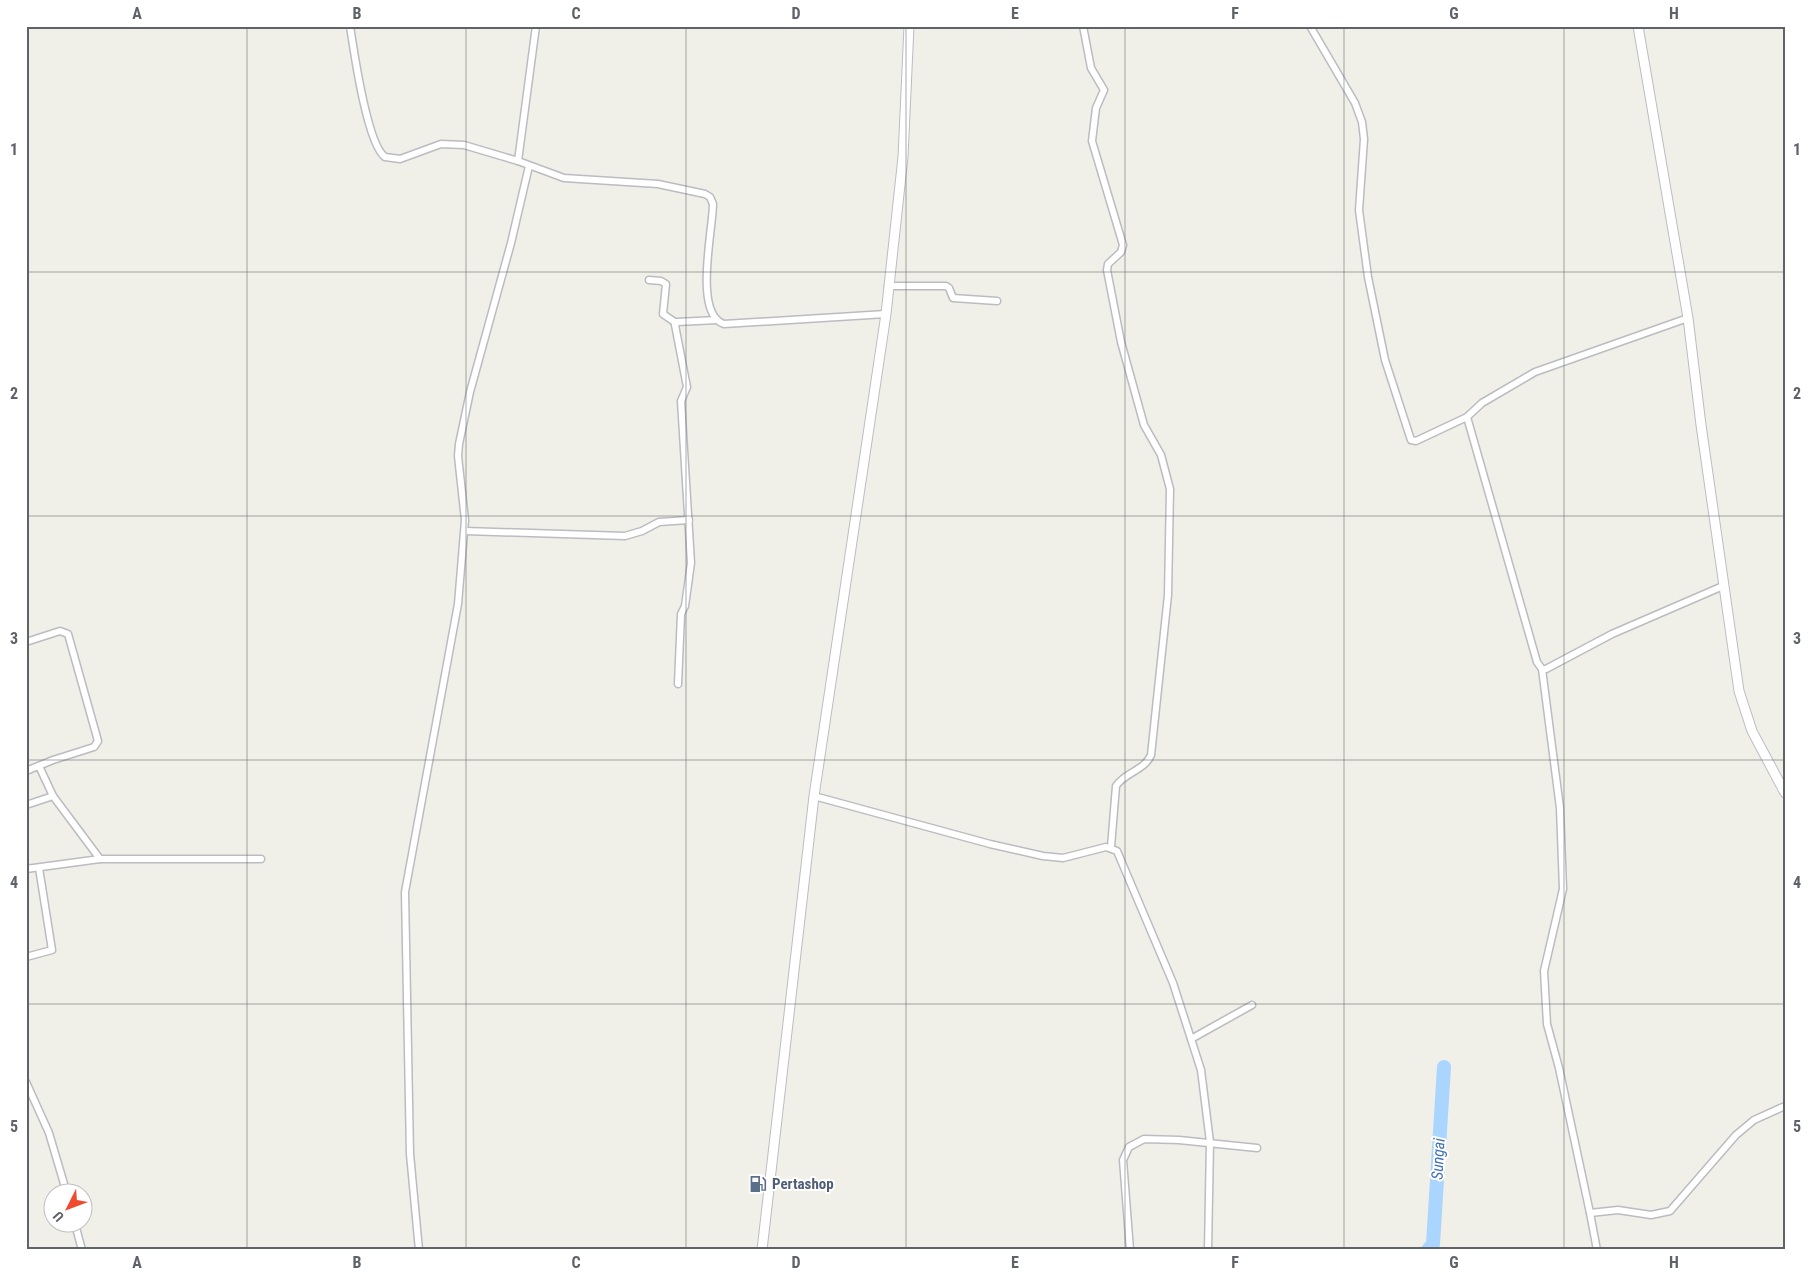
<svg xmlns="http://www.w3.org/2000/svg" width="1811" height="1276" font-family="'Roboto Condensed',sans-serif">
	<rect width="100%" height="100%" fill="#f1f0e8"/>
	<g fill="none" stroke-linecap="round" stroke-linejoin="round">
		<polyline stroke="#aad5ff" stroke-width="14" points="1428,1250 1433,1244 1444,1067"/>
		<g stroke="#babcc1" stroke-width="9">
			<g id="street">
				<path d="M 350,26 C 354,52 367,144 385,157 L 400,159 L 441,144 L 464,145 L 518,161 L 564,178 L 658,184 L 705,194 L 710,197 L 713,204 C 713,229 693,314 724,324 L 886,314"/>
				<path d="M 1083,26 L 1091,68 L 1104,90 L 1096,108 L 1092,141 L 1123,245 L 1121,252 L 1108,264 L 1107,270 L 1121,342 L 1144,425 L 1161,455 L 1170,489 L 1168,595 L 1151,755 C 1145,770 1124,773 1116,786 L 1111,847"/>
				<polyline points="1310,26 1355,103 1362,122 1364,139 1359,210 1368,277 1385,360 1411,440 1416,441 1467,417"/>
				<polyline points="518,161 536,26"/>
				<polyline points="649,280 661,281 666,284 663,314 676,323"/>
				<polyline points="888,286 946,286 949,288 953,298 997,301"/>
				<polyline points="1688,318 1535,372 1482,403 1467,417 1537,662 1542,669 1546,669 1612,634 1723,586"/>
				<polyline points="465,531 625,536 642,531 659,522 689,520"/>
				<polyline points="26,642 60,631 68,634 98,741 94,747 53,760 26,771"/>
				<polyline points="1542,669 1560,808 1563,889 1544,971 1547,1024 1559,1068 1590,1213"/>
				<polyline points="678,684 681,614 685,606 691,563 681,401 687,387 675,325 677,322 717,320"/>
				<polyline points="39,766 53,796 100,859"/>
				<polyline points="814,796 990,844 1043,856 1063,858 1106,847 1117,851 1173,983 1201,1070 1210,1142 1208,1250"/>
				<polyline points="26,805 53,796"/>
				<polyline points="26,869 100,859 261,859"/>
				<polyline points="26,957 52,950 39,868"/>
				<polyline points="1191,1039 1252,1005"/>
				<polyline points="26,1082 49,1133 67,1194"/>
				<polyline points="75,1224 82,1250"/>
				<polyline points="419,1250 410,1154 405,892 458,604 465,520 458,456 459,444 470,392 511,243 529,166"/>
				<polyline points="1130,1250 1123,1160 1129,1147 1144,1139 1179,1140 1257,1148"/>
				<polyline points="1597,1250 1590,1213 1618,1210 1651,1215 1670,1211 1736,1135 1754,1120 1785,1106"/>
			</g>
		</g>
		<g stroke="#bbbdc3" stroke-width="11">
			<g id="secondary">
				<polyline points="1638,26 1688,318 1701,425 1739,691 1752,731 1785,793"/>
				<polyline points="762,1250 814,796 886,314 903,157 909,26"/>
			</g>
		</g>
		<use href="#street" stroke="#fff" stroke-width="6"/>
		<use href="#secondary" stroke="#fff" stroke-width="9"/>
	</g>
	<path fill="none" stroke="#5f6268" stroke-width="1" stroke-opacity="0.55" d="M 247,26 L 247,1250M 466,26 L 466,1250M 686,26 L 686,1250M 906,26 L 906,1250M 1125,26 L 1125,1250M 1344,26 L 1344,1250M 1564,26 L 1564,1250M 26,272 L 1785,272M 26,516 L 1785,516M 26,760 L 1785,760M 26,1004 L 1785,1004"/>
	<defs>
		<g id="fuel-bare" transform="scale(1.35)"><path d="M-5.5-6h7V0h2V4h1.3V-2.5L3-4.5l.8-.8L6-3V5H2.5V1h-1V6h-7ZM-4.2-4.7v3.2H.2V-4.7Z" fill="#5c6f8a" stroke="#fff" stroke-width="2.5" paint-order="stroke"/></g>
	</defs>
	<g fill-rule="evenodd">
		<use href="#fuel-bare" x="758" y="1184"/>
	</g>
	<g text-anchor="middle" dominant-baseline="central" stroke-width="4" stroke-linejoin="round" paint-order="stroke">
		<g font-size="15" font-weight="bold" fill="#4e5e75" stroke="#fff" text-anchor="start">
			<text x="772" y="1184">Pertashop</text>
		</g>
		<g font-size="16" font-style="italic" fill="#4172b7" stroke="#fff">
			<text transform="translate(1438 1159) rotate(-87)">Sungai</text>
		</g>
	</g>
	<rect width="1811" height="1276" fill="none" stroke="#ffffff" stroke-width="55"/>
	<g transform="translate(68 1208) rotate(228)"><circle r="24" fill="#ffffff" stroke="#bfc0c3"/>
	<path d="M0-4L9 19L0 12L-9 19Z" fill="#f04a2e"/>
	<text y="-8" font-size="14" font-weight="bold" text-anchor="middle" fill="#5f6268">U</text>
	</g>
	<rect x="28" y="28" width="1756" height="1220" fill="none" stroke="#5f6268" stroke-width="2"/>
	<g font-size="16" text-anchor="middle" font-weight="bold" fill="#5f6268">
		<text x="137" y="19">A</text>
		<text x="357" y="19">B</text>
		<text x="576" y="19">C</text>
		<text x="796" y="19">D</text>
		<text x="1015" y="19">E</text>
		<text x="1235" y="19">F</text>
		<text x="1454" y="19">G</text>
		<text x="1674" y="19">H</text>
		<text x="14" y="155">1</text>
		<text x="1797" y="155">1</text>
		<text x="14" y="399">2</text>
		<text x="1797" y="399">2</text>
		<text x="14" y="644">3</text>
		<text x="1797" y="644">3</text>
		<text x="14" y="888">4</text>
		<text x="1797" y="888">4</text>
		<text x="14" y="1132">5</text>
		<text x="1797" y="1132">5</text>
		<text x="137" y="1268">A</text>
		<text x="357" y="1268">B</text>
		<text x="576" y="1268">C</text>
		<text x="796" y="1268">D</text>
		<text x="1015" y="1268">E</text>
		<text x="1235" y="1268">F</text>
		<text x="1454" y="1268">G</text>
		<text x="1674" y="1268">H</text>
	</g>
</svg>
